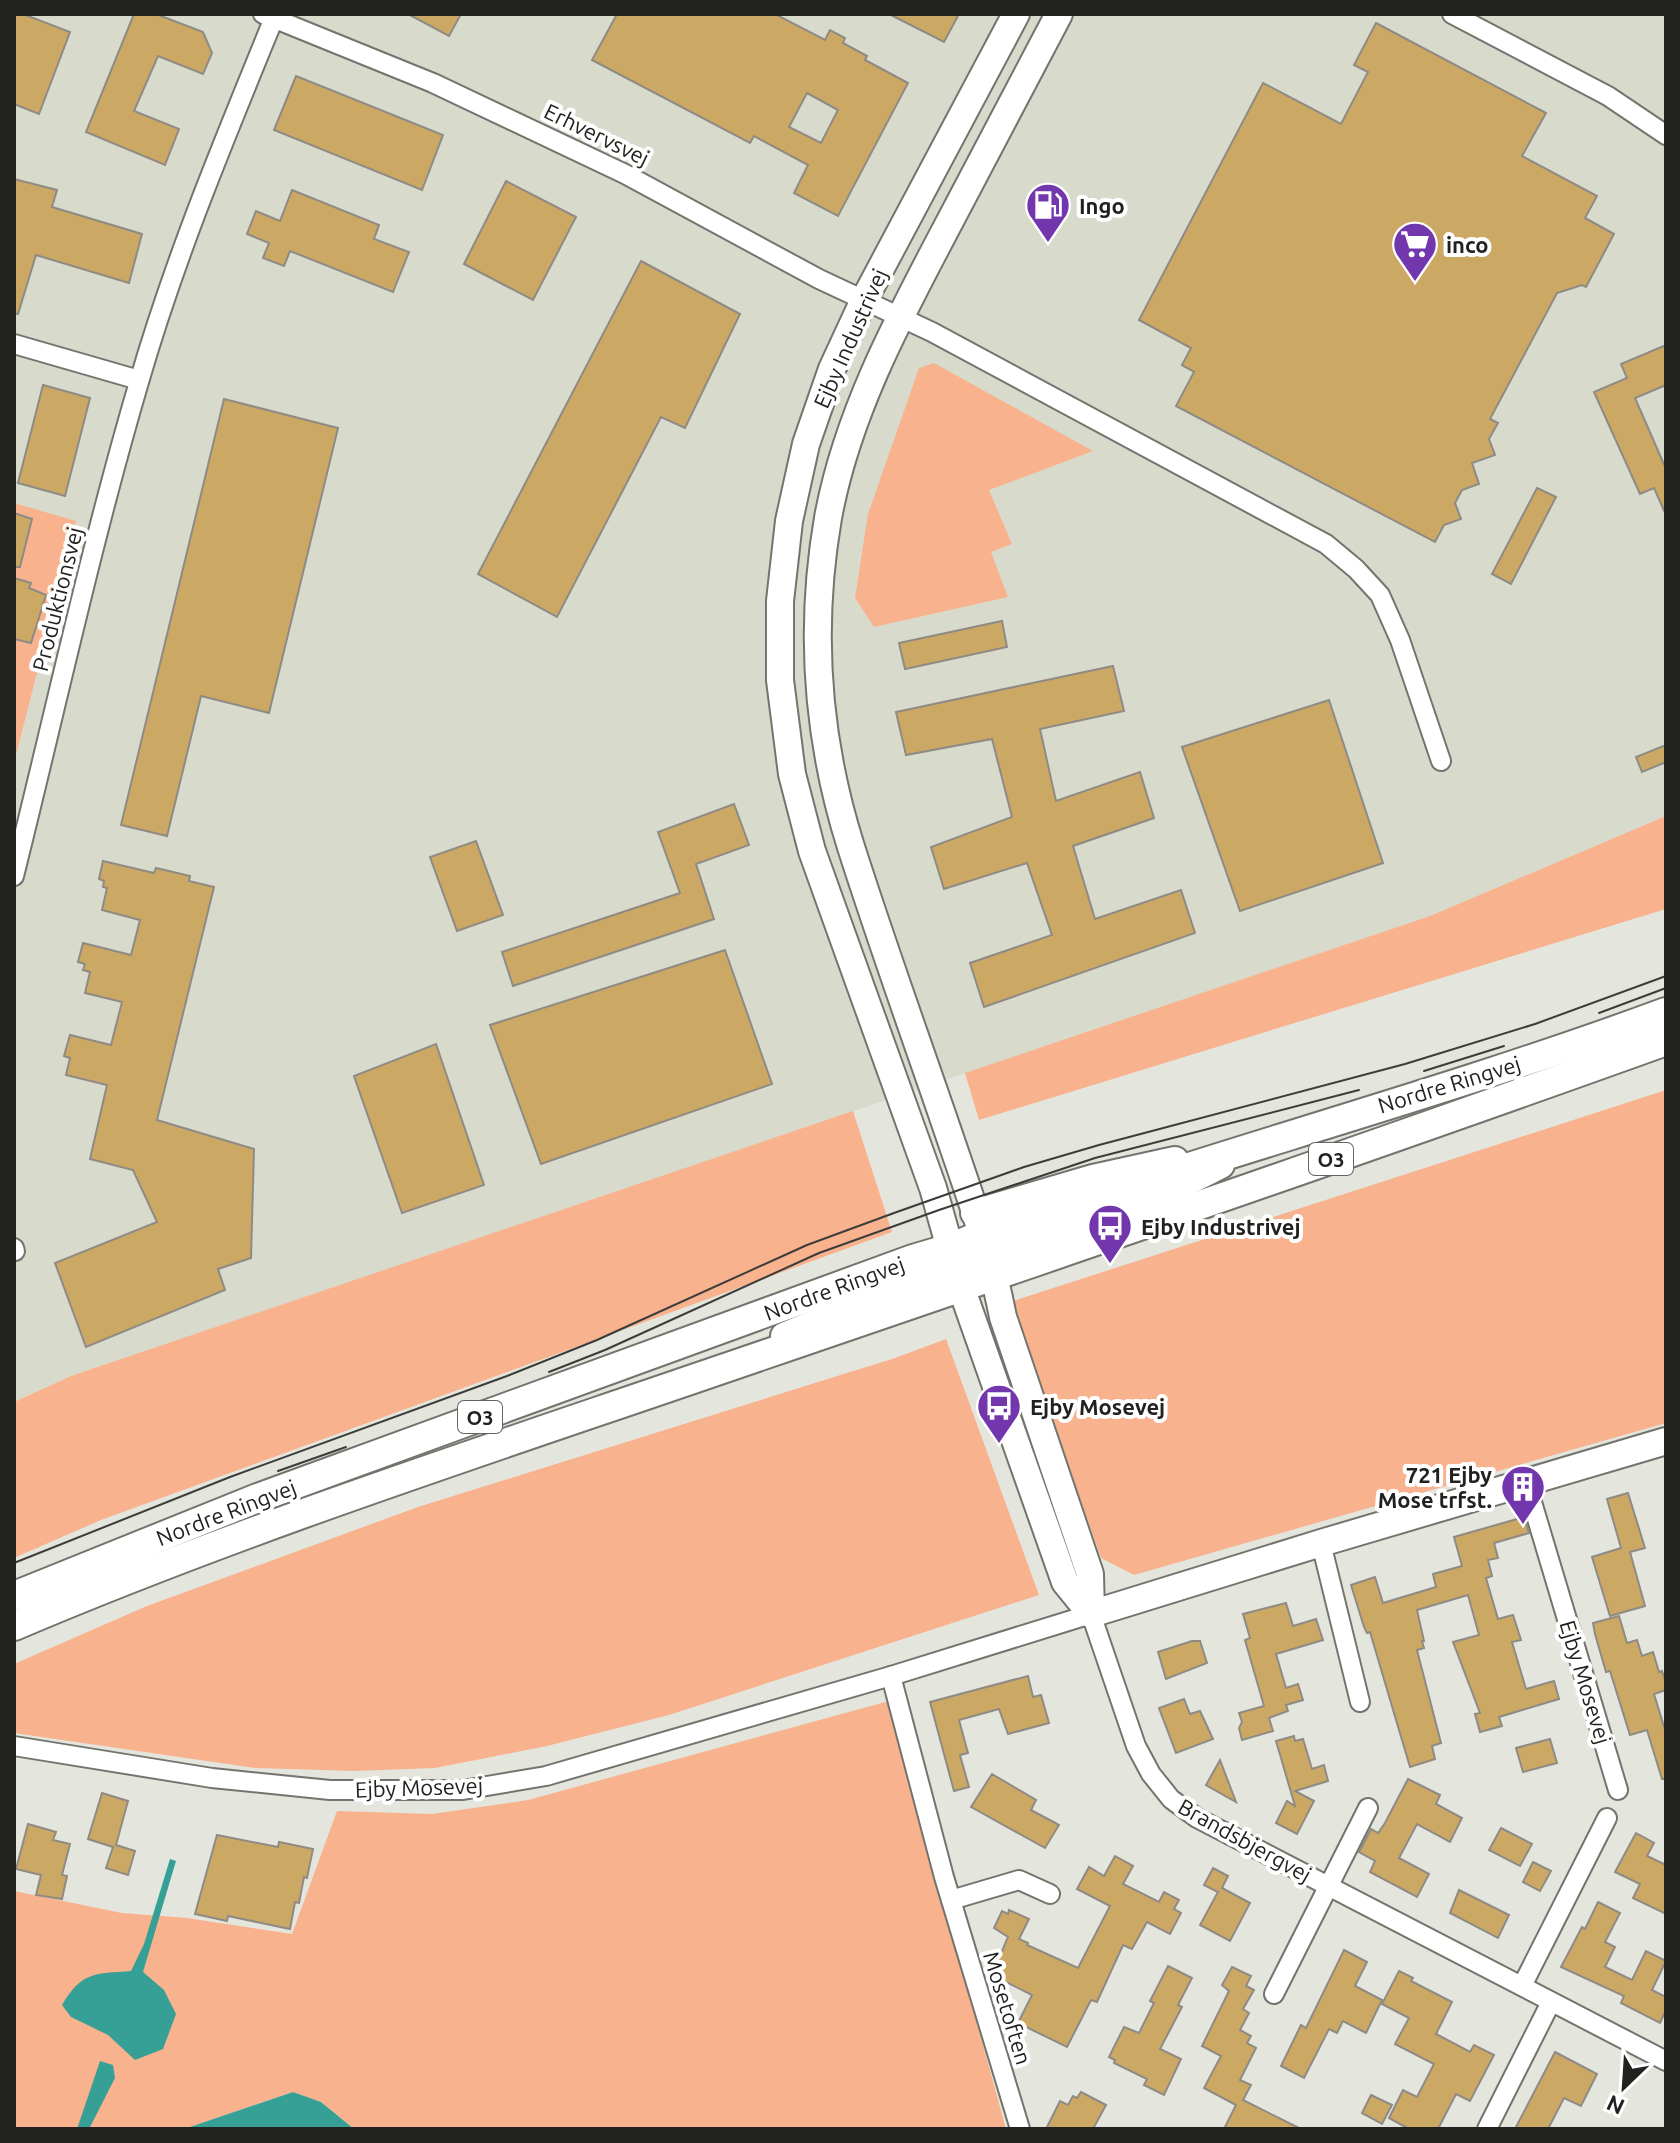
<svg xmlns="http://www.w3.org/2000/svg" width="1680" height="2143" font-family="Ubuntu,sans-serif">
	<rect width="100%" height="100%" fill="#e4e6dd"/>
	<polygon fill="#d8dbcc" points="14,14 1666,14 1666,816 1430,916 71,1376 14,1402 14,763 76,522 14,503"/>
	<g fill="#f8b28e">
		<polygon points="934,363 1093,451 989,490 1012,544 991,552 1008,597 874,627 855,598 868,514 919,368"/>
		<polygon points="14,503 76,521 14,763"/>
		<polygon points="1666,816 1666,909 979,1120 965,1073 1430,916"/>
		<polygon points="1666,1090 1666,1423 1134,1575 1101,1558 1010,1302"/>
		<polygon points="853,1111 892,1232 101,1520 14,1558 14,1402 71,1376"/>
		<polygon points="946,1339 1039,1595 669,1715 547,1746 435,1768 355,1771 255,1768 14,1733 14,1664 147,1606 418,1507 895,1358"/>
		<polygon points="889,1701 1006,2129 354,2129 321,2102 293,2092 184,2129 14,2129 14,1891 122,1913 187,1918 292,1934 337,1811 432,1814 528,1800"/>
	</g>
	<g fill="#37a096">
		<path d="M 170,1859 L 176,1861 L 143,1972 L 164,1990 L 176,2014 L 163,2049 L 135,2060 L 108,2035 L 71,2017 L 62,2005 C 82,1971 95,1974 131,1971 L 144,1944 Z"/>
		<polygon points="100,2061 113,2065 115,2078 89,2129 77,2129"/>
		<polygon points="293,2092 321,2102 354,2129 184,2129"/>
	</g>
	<g fill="#cca865" stroke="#8f8b84" stroke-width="2" fill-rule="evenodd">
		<polygon points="14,14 23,14 70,32 39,114 14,104"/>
		<polygon points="134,14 156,14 203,32 212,53 203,74 158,56 134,111 179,129 165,165 86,132"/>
		<polygon points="408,14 461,14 449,36"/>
		<path d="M 617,14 L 775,14 L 825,40 L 830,30 L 845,38 L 843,43 L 867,56 L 865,60 L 908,83 L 838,216 L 794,193 L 808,165 L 754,136 L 750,143 L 592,60 ZM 807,93 L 838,110 L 821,143 L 789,127 Z"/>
		<polygon points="889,14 959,14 944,42"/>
		<polygon points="1376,23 1546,113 1522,156 1597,196 1585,218 1614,234 1586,287 1582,285 1557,293 1490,419 1498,423 1489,439 1495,455 1472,463 1479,484 1462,490 1455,503 1461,519 1444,525 1435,542 1176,406 1194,372 1182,365 1191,348 1139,320 1263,83 1341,124 1368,72 1354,65"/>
		<polygon points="296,76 443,135 422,190 274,130"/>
		<polygon points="14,179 57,190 52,207 142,234 129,283 36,255 18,314 14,313"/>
		<polygon points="506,181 576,217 533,300 464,264"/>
		<polygon points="292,190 379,225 374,239 409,252 393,292 290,251 284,266 263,258 269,243 247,234 256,211 280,221"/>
		<polygon points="641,261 740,314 685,428 661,417 557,617 478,574"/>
		<polygon points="1666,345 1666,385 1635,398 1666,469 1666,515 1654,488 1640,494 1594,392 1627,378 1621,364"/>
		<polygon points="43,385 90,398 65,496 18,483"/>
		<polygon points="224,399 338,428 269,713 201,696 167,836 121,825"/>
		<polygon points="1537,488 1556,497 1511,584 1492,574"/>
		<polygon points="14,513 32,519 20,567 14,567"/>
		<polygon points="14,578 31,583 29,588 46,595 31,643 14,639"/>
		<polygon points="1002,621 1007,647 905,669 899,643"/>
		<polygon points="1113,666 1124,711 1040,729 1056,801 1140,772 1154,818 1073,846 1095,919 1181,890 1195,933 984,1007 970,963 1052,935 1027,863 944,889 931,847 1012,817 992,739 906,755 896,712"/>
		<polygon points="1329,700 1383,863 1240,911 1182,747"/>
		<polygon points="1666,745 1666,762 1642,772 1636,757"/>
		<polygon points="734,804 749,845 696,864 714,919 513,986 502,952 680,893 658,832"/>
		<polygon points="476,841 503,915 457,931 430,857"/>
		<polygon points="103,861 154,873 156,868 190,876 189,881 214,887 157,1120 254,1149 251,1258 218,1269 225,1290 86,1347 55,1263 157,1222 133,1170 90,1159 107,1085 66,1075 70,1058 64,1056 70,1035 111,1045 122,1002 85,993 90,972 83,970 85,964 78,962 83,943 131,955 140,920 102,910 107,888 103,887 104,881 99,879"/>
		<polygon points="725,950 772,1084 541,1164 490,1025"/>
		<polygon points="436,1044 484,1185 402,1213 354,1076"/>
		<polygon points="1628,1493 1645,1548 1630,1552 1645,1606 1610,1616 1592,1557 1621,1548 1607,1499"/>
		<polygon points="1524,1517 1529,1533 1494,1543 1498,1558 1488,1560 1492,1576 1486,1578 1498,1619 1513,1615 1521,1640 1512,1642 1526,1689 1554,1681 1559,1699 1499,1717 1502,1726 1480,1732 1475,1714 1480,1713 1453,1642 1479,1635 1468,1595 1417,1610 1424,1641 1422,1641 1424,1648 1417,1650 1441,1743 1432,1746 1435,1759 1410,1767 1370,1632 1367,1633 1364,1627 1351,1585 1375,1577 1383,1603 1436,1587 1433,1574 1462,1566 1454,1537"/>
		<polygon points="1286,1603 1293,1626 1316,1619 1323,1640 1276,1654 1286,1688 1298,1684 1303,1700 1286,1705 1288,1711 1269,1718 1273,1731 1242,1740 1239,1728 1242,1722 1239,1713 1264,1706 1245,1640 1250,1638 1243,1614"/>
		<polygon points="1619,1616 1627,1643 1637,1640 1642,1656 1653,1652 1659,1672 1662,1671 1666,1683 1666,1690 1654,1694 1666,1733 1666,1779 1662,1779 1647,1730 1630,1735 1610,1671 1606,1672 1595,1634 1593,1623"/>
		<polygon points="1192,1641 1200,1641 1207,1663 1166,1679 1158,1652"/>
		<polygon points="1028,1676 1033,1697 1041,1695 1049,1723 1008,1734 999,1709 959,1720 968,1753 960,1755 969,1787 954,1791 930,1702"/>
		<polygon points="1184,1699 1190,1714 1200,1711 1213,1739 1176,1753 1159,1708"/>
		<polygon points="1294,1736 1295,1741 1303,1739 1312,1769 1324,1765 1328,1781 1295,1791 1314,1801 1297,1834 1276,1823 1287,1801 1295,1806 1276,1741"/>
		<polygon points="1550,1739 1557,1763 1523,1772 1516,1748"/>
		<polygon points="1220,1760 1236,1802 1206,1785"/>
		<polygon points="992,1774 1036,1800 1031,1810 1059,1825 1045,1848 971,1807"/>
		<polygon points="1408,1779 1440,1795 1436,1804 1462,1818 1450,1842 1417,1824 1399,1858 1429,1874 1417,1897 1370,1872 1375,1861 1359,1852 1371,1829 1378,1833 1385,1823"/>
		<polygon points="102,1793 128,1801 116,1845 135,1851 128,1875 106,1868 113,1847 88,1839"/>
		<polygon points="28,1824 56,1832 53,1840 70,1844 62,1875 67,1876 62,1899 36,1895 41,1875 16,1869"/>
		<polygon points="1501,1828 1532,1844 1520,1866 1489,1850"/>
		<polygon points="1636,1833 1654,1843 1647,1856 1666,1865 1666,1914 1633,1898 1640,1884 1615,1872"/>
		<polygon points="217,1835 278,1847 279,1842 313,1849 307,1878 304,1877 299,1903 295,1902 290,1929 228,1916 227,1921 195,1914"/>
		<polygon points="1115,1856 1133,1866 1123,1884 1159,1902 1164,1892 1179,1900 1174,1909 1181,1913 1170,1934 1147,1922 1132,1949 1123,1945 1097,2002 1091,2000 1067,2047 1018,2023 1032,1995 992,1975 1008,1937 994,1928 1002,1911 1008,1914 1009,1910 1029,1919 1019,1939 1028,1943 1027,1945 1078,1968 1110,1906 1077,1889 1089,1867 1104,1876"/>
		<polygon points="1533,1862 1551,1871 1540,1891 1523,1882"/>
		<polygon points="1213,1868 1228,1876 1222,1888 1250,1903 1230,1941 1200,1925 1218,1892 1204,1885"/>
		<polygon points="1459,1890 1509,1915 1498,1938 1450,1913"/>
		<polygon points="1598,1902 1620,1913 1605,1942 1615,1947 1605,1967 1632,1980 1646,1951 1666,1961 1652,1990 1666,1997 1666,2010 1660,2023 1621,2003 1624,1996 1561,1967 1582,1927 1585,1929"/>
		<polygon points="1344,1950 1367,1962 1355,1986 1382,2000 1366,2033 1343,2021 1337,2033 1329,2029 1304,2078 1281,2066 1301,2025 1306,2028"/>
		<polygon points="1168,1966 1192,1978 1178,2005 1182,2007 1160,2049 1181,2059 1164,2095 1144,2085 1147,2079 1114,2063 1115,2060 1109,2057 1124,2027 1139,2033 1154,2003 1150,2001"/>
		<polygon points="1232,1967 1251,1976 1246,1986 1254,1990 1243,2009 1249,2013 1240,2030 1251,2036 1247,2043 1256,2048 1240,2080 1251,2085 1243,2100 1301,2129 1224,2129 1236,2105 1204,2088 1221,2056 1202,2046 1229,1991 1222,1985"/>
		<polygon points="1399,1971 1413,1978 1411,1981 1452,2002 1436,2034 1470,2052 1474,2045 1494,2055 1470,2101 1456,2094 1438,2129 1409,2129 1389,2118 1403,2090 1417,2097 1434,2064 1395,2044 1409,2018 1382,2004"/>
		<polygon points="1555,2052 1597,2074 1581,2106 1564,2098 1548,2129 1515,2129"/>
		<polygon points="1081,2092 1106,2105 1093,2129 1046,2129 1060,2101 1068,2105 1073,2096 1077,2098"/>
		<polygon points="1371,2095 1392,2105 1382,2124 1362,2113"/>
	</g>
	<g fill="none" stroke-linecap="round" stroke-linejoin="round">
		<g stroke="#73746d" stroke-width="22">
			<g id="street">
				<polyline points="263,14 433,83 625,174 819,279 932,332 1326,544 1356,569 1380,595 1400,640 1441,761"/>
				<polyline points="1452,14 1608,96 1666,135"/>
				<polyline points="14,344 139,380"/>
				<path d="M 14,876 C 55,712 91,545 139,382 C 175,257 225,138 274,18"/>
				<polyline points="14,1248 15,1251"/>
				<polyline points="1526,1482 1618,1790"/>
				<polyline points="1321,1543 1360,1702"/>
				<polyline points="891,1676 944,1877 1020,2129"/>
				<polyline points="14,1746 212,1778 330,1790 463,1790 546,1776 891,1676 1091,1614 1136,1746 1151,1774 1171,1799 1197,1818 1666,2061"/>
				<polyline points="951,1900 1019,1880 1050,1894"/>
				<polyline points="1522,1986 1607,1818"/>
				<polyline points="1274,1994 1368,1808"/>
				<polyline points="1487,2129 1551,2002"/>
			</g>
		</g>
		<g stroke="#73746d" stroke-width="30">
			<g id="secondary">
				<polyline points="1016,14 864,300 832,369 806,444 789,521 780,601 780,680 792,774 812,851 933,1188 961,1287 1065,1582 1091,1614"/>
				<path d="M 1059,14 C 1022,84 986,153 949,223 C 900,316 847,413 828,518 C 809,628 817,740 851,847 C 880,938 912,1027 943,1117 C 965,1182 990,1249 1003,1317 L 1090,1574 L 1091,1614"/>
				<polyline points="974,1213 1093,1178 1175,1160"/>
				<path d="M 976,1265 L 988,1255 C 1067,1230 1147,1204 1221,1165"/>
				<polyline points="784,1336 926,1276 954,1263 966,1253"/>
				<polyline points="1091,1614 1321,1543 1666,1441"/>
			</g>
		</g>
		<g stroke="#73746d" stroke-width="32">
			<g id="primary">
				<path d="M 14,1596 L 255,1499 L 913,1259 L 950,1248 L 981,1235 C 1208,1156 1441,1095 1666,1012"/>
				<path d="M 14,1626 C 235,1532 465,1457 693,1379 C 1018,1268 1343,1157 1666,1041"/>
			</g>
		</g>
		<use href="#street" stroke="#fff" stroke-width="18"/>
		<use href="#secondary" stroke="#fff" stroke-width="26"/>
		<use href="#primary" stroke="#fff" stroke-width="28"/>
		<g stroke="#3c3d3a" stroke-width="2">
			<polyline points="1599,1013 1666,988"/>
			<polyline points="1424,1071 1504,1046"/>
			<polyline points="549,1372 605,1350 819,1253 939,1210 1095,1158 1359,1090"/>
			<polyline points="278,1471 346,1447"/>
			<polyline points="14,1563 230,1477 507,1376 597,1340 807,1245 894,1213 1024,1167 1099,1145 1405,1064 1535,1024 1666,976"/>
		</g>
	</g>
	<defs>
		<g id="fuel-pin" transform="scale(2.3)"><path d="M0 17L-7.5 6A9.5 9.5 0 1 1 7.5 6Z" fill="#7337ad" stroke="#fff"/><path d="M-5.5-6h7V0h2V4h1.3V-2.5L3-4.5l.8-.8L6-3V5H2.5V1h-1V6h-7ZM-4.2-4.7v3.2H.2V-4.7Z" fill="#fff"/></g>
		<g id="supermarket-pin" transform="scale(2.3)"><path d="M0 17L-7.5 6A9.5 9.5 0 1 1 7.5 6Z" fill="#7337ad" stroke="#fff"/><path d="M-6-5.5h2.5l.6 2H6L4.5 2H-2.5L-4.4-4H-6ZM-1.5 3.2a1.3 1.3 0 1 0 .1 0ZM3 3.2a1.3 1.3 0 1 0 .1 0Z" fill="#fff"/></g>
		<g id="bus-pin" transform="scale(2.3)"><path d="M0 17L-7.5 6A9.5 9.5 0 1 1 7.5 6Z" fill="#7337ad" stroke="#fff"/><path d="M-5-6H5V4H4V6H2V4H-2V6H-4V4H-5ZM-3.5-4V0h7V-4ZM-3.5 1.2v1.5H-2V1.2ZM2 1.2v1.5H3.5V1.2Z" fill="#fff"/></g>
		<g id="building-pin" transform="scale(2.3)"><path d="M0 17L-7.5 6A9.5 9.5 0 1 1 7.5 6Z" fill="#7337ad" stroke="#fff"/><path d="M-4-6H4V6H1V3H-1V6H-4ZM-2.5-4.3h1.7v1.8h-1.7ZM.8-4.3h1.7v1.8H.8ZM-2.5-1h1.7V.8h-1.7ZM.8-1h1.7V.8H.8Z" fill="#fff"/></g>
	</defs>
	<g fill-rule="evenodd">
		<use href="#fuel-pin" x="1048" y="205"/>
		<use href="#supermarket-pin" x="1415" y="244"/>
		<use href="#bus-pin" x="1110" y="1226"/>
		<use href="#bus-pin" x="999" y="1406"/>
		<use href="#building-pin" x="1523" y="1487"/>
	</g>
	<g text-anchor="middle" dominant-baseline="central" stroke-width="8" stroke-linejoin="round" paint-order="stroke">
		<g fill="#fff" stroke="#646462" stroke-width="2">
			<rect x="1309" y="1143" width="44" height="32" rx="6"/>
			<rect x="458" y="1401" width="44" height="32" rx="6"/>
		</g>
		<g font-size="20" font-weight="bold" fill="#21221f">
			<text x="1331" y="1159">O3</text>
			<text x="480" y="1417">O3</text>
		</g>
		<g font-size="22" fill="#21221f" stroke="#fff">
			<text transform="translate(597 134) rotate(26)">Erhvervsvej</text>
			<text transform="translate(850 338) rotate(-66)">Ejby Industrivej</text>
			<text transform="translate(57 599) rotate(-76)">Produktionsvej</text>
			<text transform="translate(1449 1084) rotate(-17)">Nordre Ringvej</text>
			<text transform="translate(834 1288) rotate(-20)">Nordre Ringvej</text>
			<text transform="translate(226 1512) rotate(-21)">Nordre Ringvej</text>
			<text transform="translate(1586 1682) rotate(73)">Ejby Mosevej</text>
			<text transform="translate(419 1787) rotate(-2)">Ejby Mosevej</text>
			<text transform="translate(1245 1840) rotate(29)">Brandsbjergvej</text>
			<text transform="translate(1008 2008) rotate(73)">Mosetoften</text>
		</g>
		<g font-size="22" font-weight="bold" fill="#21221f" stroke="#fff" text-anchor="start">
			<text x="1079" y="205">Ingo</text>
			<text x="1446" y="244">inco</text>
			<text x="1141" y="1226">Ejby Industrivej</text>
			<text x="1030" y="1406">Ejby Mosevej</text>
			<text x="1492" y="1474" text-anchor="end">721 Ejby<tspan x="1492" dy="25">Mose trfst.</tspan></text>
		</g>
	</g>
	<rect width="1680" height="2143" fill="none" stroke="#21221f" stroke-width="32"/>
	<g transform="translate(1624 2087) rotate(205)" stroke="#ffffff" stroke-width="6" paint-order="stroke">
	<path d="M0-6L14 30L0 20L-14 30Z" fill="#21221f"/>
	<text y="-12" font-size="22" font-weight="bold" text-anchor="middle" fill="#21221f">N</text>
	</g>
</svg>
